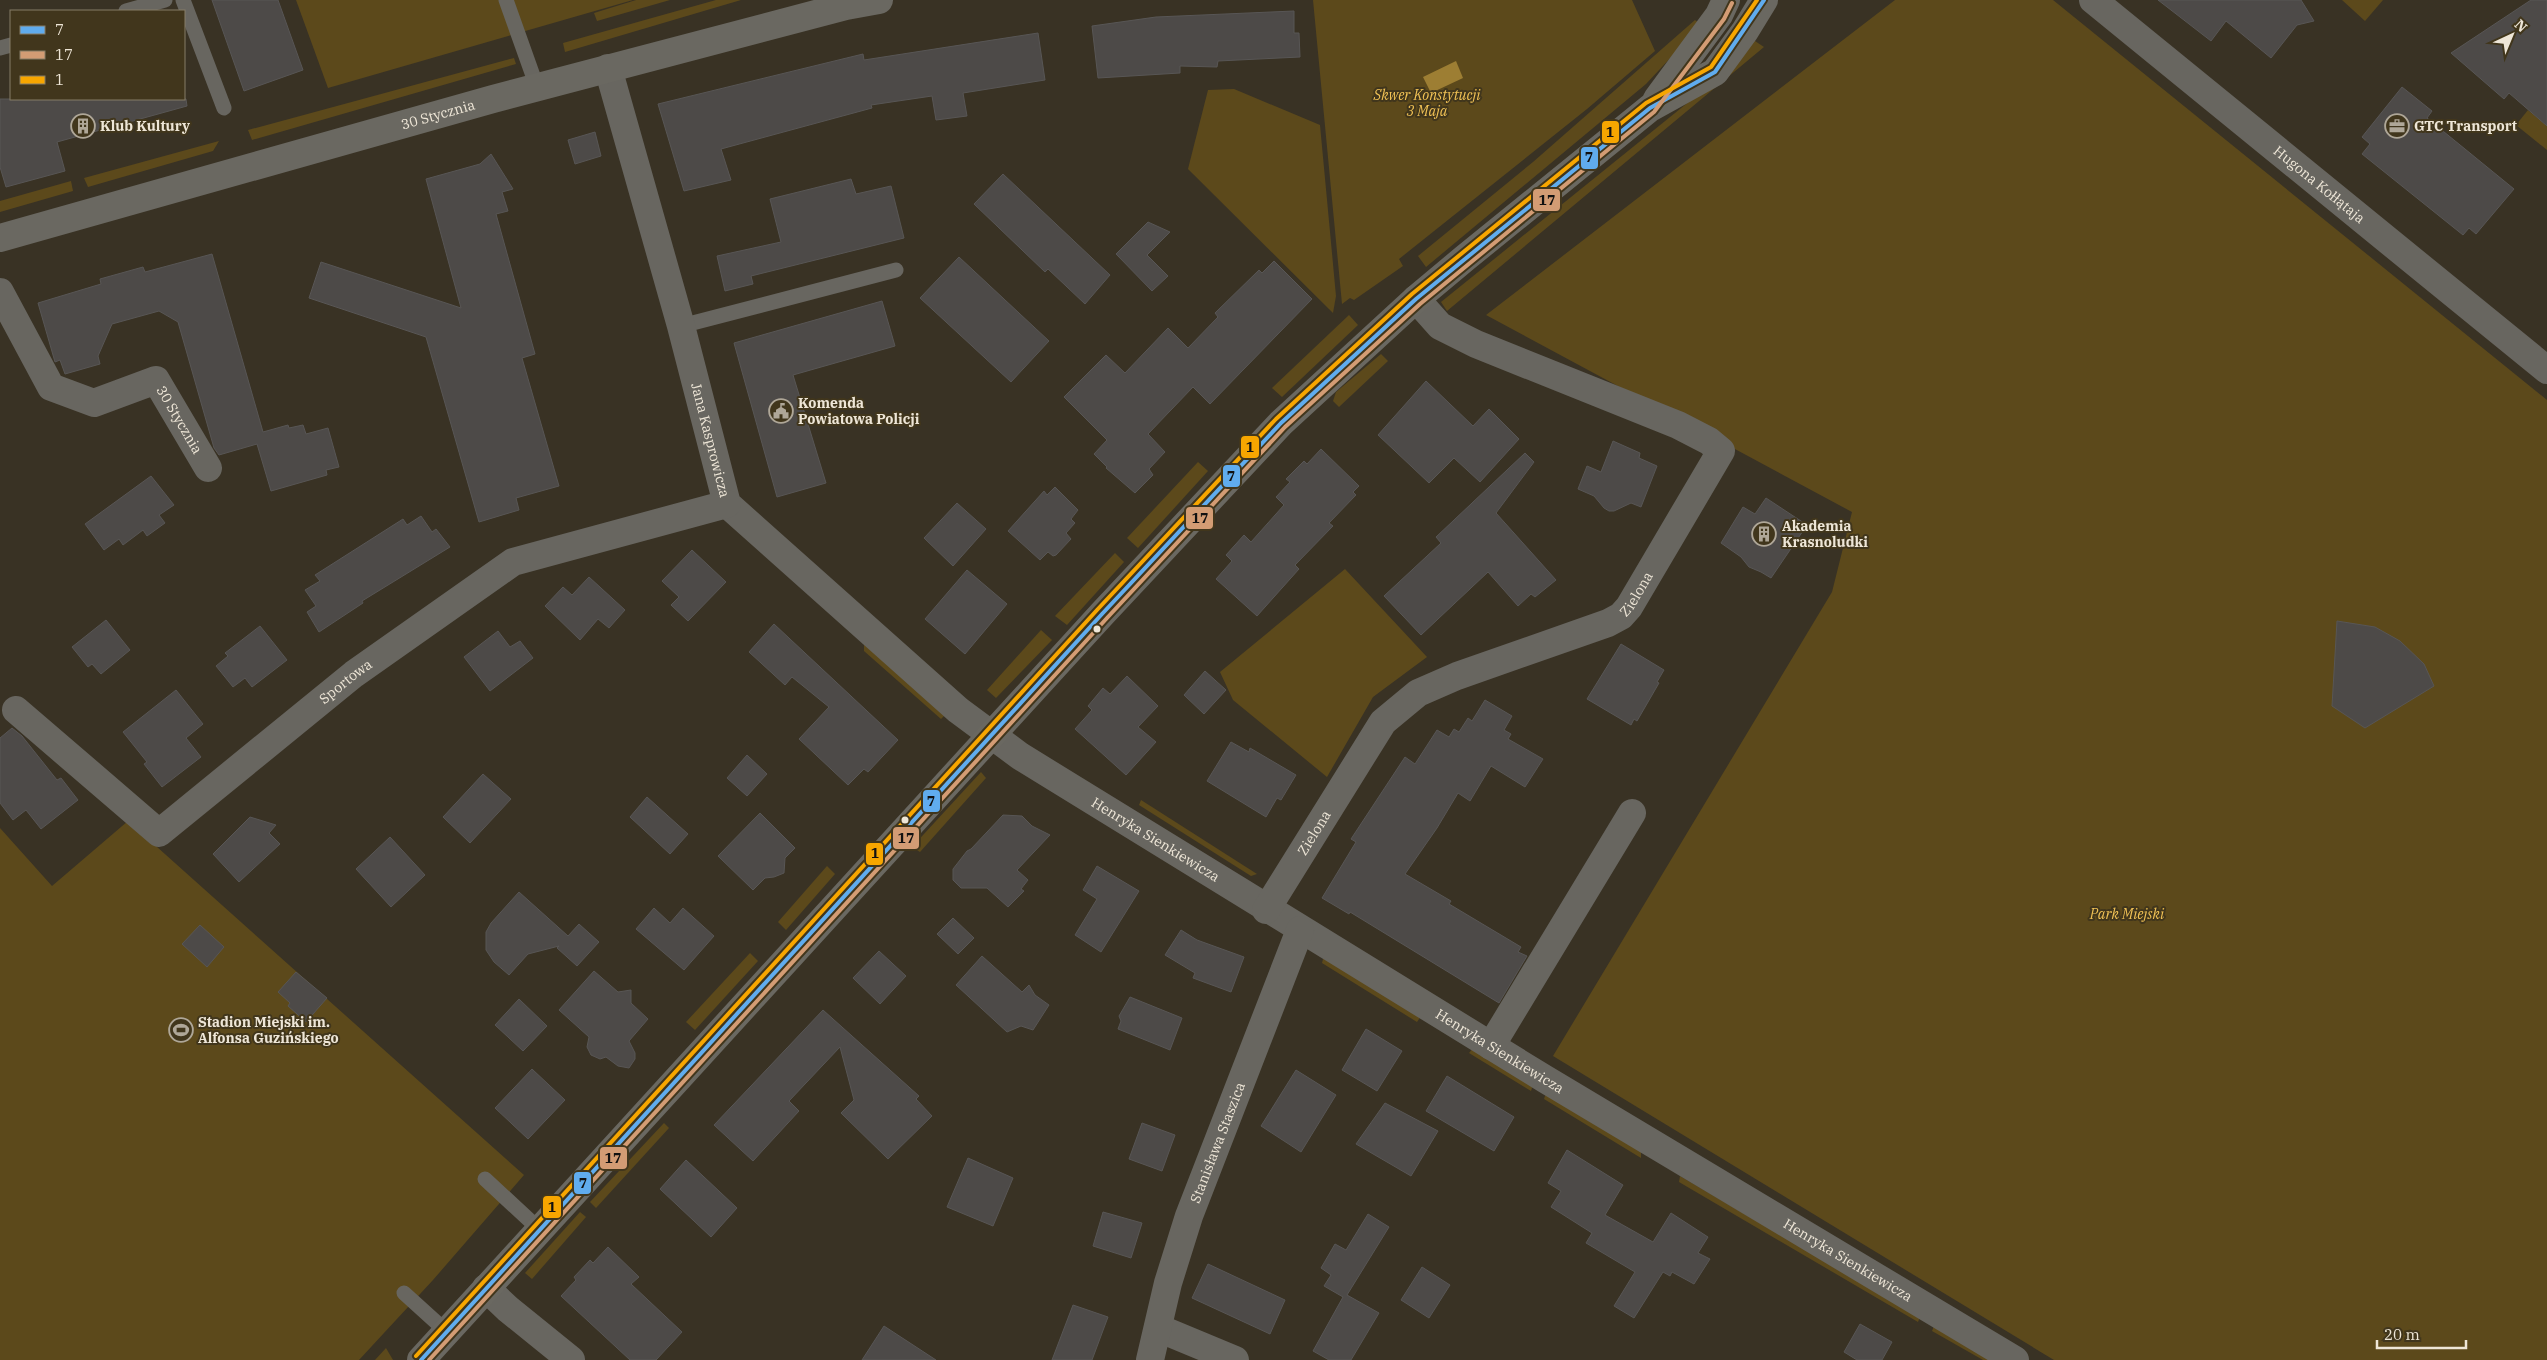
<svg xmlns="http://www.w3.org/2000/svg" width="2547" height="1360" font-family="'IBM Plex Serif',serif">
	<rect width="100%" height="100%" fill="#393224"/>
	<g fill="#5c491b">
		<polygon points="296,0 633,0 328,88"/>
		<polygon points="636,0 670,0 597,21 594,13"/>
		<polygon points="716,0 741,0 565,52 563,43"/>
		<polygon points="1313,0 1632,0 1655,51 1587,109 1399,259 1403,266 1354,300 1350,298 1342,304"/>
		<polygon points="1895,0 2053,0 2547,400 2547,1360 2054,1360 1553,1056 1832,592 1852,512 1486,315"/>
		<polygon points="2342,0 2383,0 2365,21"/>
		<polygon points="1695,20 1699,23 1689,38 1646,84 1426,267 1418,256 1533,162"/>
		<polygon points="1752,39 1764,47 1447,311 1441,302 1727,71"/>
		<polygon points="514,58 516,64 252,140 248,130"/>
		<polygon points="1234,89 1320,125 1336,296 1333,313 1188,169 1208,90"/>
		<polygon points="2528,110 2547,126 2547,150 2516,125"/>
		<polygon points="219,141 213,151 88,187 84,178"/>
		<polygon points="71,181 73,191 0,212 0,201"/>
		<polygon points="1349,315 1358,325 1282,397 1272,388"/>
		<polygon points="1381,354 1388,361 1339,407 1333,401 1336,392"/>
		<polygon points="1198,462 1208,471 1138,548 1127,538"/>
		<polygon points="1115,553 1124,562 1067,625 1055,616"/>
		<polygon points="1345,569 1427,657 1373,697 1327,777 1233,700 1220,672"/>
		<polygon points="1041,630 1052,640 996,698 987,690"/>
		<polygon points="864,644 945,715 941,719 864,651"/>
		<polygon points="981,772 986,778 920,852 912,847"/>
		<polygon points="1141,800 1257,874 1251,876 1139,805"/>
		<polygon points="128,821 524,1175 433,1280 359,1360 0,1360 0,828 52,886"/>
		<polygon points="827,866 835,874 786,930 778,922"/>
		<polygon points="750,953 758,961 695,1030 686,1022"/>
		<polygon points="1323,959 1328,960 1421,1016 1417,1022 1322,963"/>
		<polygon points="1473,1048 1533,1085 1531,1091 1469,1053"/>
		<polygon points="1546,1093 1641,1151 1641,1158 1544,1099"/>
		<polygon points="664,1123 669,1128 596,1208 590,1202"/>
		<polygon points="1680,1176 1920,1317 1918,1322 1679,1182"/>
		<polygon points="580,1212 586,1217 532,1279 525,1273"/>
		<polygon points="1934,1326 1992,1360 1983,1360 1932,1331"/>
		<polygon points="386,1348 393,1360 375,1360"/>
	</g>
	<polygon fill="#9d7e33" points="1456,61 1463,78 1431,93 1423,77"/>
	<g fill="#4d4a48" stroke="#585655">
		<polygon points="212,0 278,0 303,70 244,91"/>
		<polygon points="2158,0 2301,0 2314,21 2297,25 2271,58 2226,21 2211,41"/>
		<polygon points="2531,0 2547,0 2547,126 2509,93 2504,99 2451,53"/>
		<polygon points="1294,11 1294,33 1299,33 1300,57 1218,61 1217,67 1180,66 1180,73 1098,78 1092,26 1156,17"/>
		<polygon points="1038,33 1045,80 963,93 967,116 936,120 932,96 871,105 872,108 721,149 731,180 684,191 658,104 863,54 864,60"/>
		<polygon points="2402,87 2432,111 2427,118 2514,189 2476,234 2469,228 2463,235 2362,154 2370,144 2362,137"/>
		<polygon points="0,99 186,99 187,106 57,142 65,171 6,187 0,167"/>
		<polygon points="595,132 601,156 575,164 568,140"/>
		<polygon points="491,154 513,189 502,192 508,211 496,214 535,354 522,358 559,486 516,498 519,510 479,522 426,337 309,298 321,262 461,308 426,179 480,164"/>
		<polygon points="1003,174 1110,275 1085,304 1048,269 1045,272 974,204"/>
		<polygon points="851,179 856,194 891,186 904,238 751,276 753,284 725,291 717,256 781,242 770,199"/>
		<polygon points="1148,222 1170,232 1147,255 1168,276 1152,291 1116,254"/>
		<polygon points="212,254 263,432 288,425 289,428 303,425 306,434 328,428 339,467 326,470 327,475 271,491 257,444 219,455 214,448 178,322 159,311 112,324 98,356 100,364 65,374 60,360 55,362 38,303 101,284 100,279 143,267 145,272"/>
		<polygon points="959,257 1049,341 1011,382 920,298"/>
		<polygon points="1274,261 1312,299 1210,404 1193,387 1148,434 1165,452 1149,469 1153,475 1135,493 1106,468 1107,467 1094,454 1107,440 1064,397 1106,355 1125,373 1168,328 1188,348 1218,317 1215,313 1259,270 1262,273"/>
		<polygon points="882,301 895,346 793,375 826,483 777,497 734,343"/>
		<polygon points="1426,381 1473,426 1489,409 1519,439 1480,482 1454,458 1429,483 1378,435"/>
		<polygon points="1613,441 1640,453 1639,458 1657,466 1641,507 1631,503 1614,511 1609,511 1604,508 1594,496 1578,489 1587,466 1601,472"/>
		<polygon points="1321,449 1359,486 1353,492 1356,495 1329,523 1333,526 1295,565 1299,569 1257,616 1216,579 1232,561 1226,555 1244,535 1251,542 1284,505 1276,497 1290,482 1286,479 1304,461 1307,464"/>
		<polygon points="1525,453 1534,462 1496,513 1556,580 1535,597 1531,594 1518,606 1488,572 1421,635 1384,596 1441,543 1436,537"/>
		<polygon points="151,476 174,505 159,515 165,523 147,536 143,530 123,545 119,539 104,550 85,524"/>
		<polygon points="1055,487 1078,510 1071,519 1075,523 1066,533 1071,539 1056,555 1053,556 1048,552 1040,560 1008,531 1044,491 1047,495"/>
		<polygon points="1766,498 1807,525 1771,578 1761,572 1749,567 1741,557 1721,543 1743,507 1755,514"/>
		<polygon points="957,503 986,529 953,566 924,538"/>
		<polygon points="421,516 432,532 436,529 450,547 362,601 363,603 319,632 307,612 316,606 305,590 320,581 315,575 403,519 407,525"/>
		<polygon points="692,550 726,582 688,621 671,605 679,597 662,581"/>
		<polygon points="967,570 1007,604 965,654 925,619"/>
		<polygon points="589,577 625,610 609,628 598,619 580,640 545,606 563,587 572,595"/>
		<polygon points="106,620 130,650 101,674 92,664 88,667 72,647"/>
		<polygon points="2337,621 2375,627 2400,641 2424,664 2434,686 2365,728 2332,706"/>
		<polygon points="774,624 898,740 868,772 864,769 848,785 799,739 829,707 792,677 785,685 749,652"/>
		<polygon points="260,626 287,660 252,687 245,678 233,687 216,666 228,656 225,653"/>
		<polygon points="498,631 510,647 520,641 533,658 490,691 464,657"/>
		<polygon points="1621,644 1664,670 1657,682 1659,683 1637,721 1634,719 1631,725 1587,699"/>
		<polygon points="1205,671 1226,690 1204,714 1184,695"/>
		<polygon points="1127,676 1158,706 1138,727 1156,742 1126,775 1075,729 1092,710 1088,706 1103,688 1110,694"/>
		<polygon points="176,690 203,724 186,738 201,757 162,787 144,764 147,762 123,732"/>
		<polygon points="1485,700 1512,716 1504,730 1511,734 1508,739 1543,759 1525,787 1491,766 1470,801 1458,793 1437,828 1405,874 1451,901 1449,904 1521,947 1518,952 1527,956 1499,1003 1350,912 1349,914 1322,898 1356,842 1351,839 1405,757 1415,764 1437,730 1449,737 1454,729 1459,732 1468,718 1472,721"/>
		<polygon points="12,728 22,736 57,780 61,778 78,800 41,829 26,810 13,820 0,803 0,738"/>
		<polygon points="1231,742 1249,752 1250,748 1296,775 1281,800 1277,798 1266,817 1207,781"/>
		<polygon points="747,755 767,774 747,796 727,778"/>
		<polygon points="483,774 511,799 470,843 443,817"/>
		<polygon points="647,797 688,834 670,854 630,817"/>
		<polygon points="760,813 795,848 785,858 784,873 774,877 765,878 753,890 718,856"/>
		<polygon points="1003,815 1022,816 1032,826 1050,835 1017,870 1028,880 1021,889 1024,891 1008,907 987,888 961,888 953,880 953,869 967,851 971,849"/>
		<polygon points="250,817 276,825 269,833 280,844 239,882 213,854"/>
		<polygon points="390,837 425,875 391,907 356,869"/>
		<polygon points="1097,866 1139,891 1101,952 1075,935 1097,899 1083,890"/>
		<polygon points="519,892 568,936 579,924 599,942 577,966 557,948 559,946 528,954 509,975 494,962 486,950 486,932 491,923"/>
		<polygon points="654,908 670,923 683,908 714,936 684,970 636,929"/>
		<polygon points="953,918 974,938 958,954 937,934"/>
		<polygon points="200,925 224,947 207,967 182,944"/>
		<polygon points="1181,930 1197,940 1244,957 1231,992 1193,978 1195,973 1165,955"/>
		<polygon points="879,951 906,976 880,1004 853,978"/>
		<polygon points="982,956 1022,992 1029,985 1035,995 1049,1005 1033,1030 1021,1026 1007,1032 956,985"/>
		<polygon points="594,971 618,992 631,990 631,1003 648,1019 629,1041 635,1053 635,1059 629,1068 618,1066 606,1057 600,1059 591,1055 587,1047 589,1037 559,1010"/>
		<polygon points="296,972 327,998 306,1022 288,1006 290,1003 278,992"/>
		<polygon points="1130,997 1182,1018 1170,1050 1118,1029 1121,1021 1119,1016"/>
		<polygon points="519,999 547,1026 523,1051 495,1025"/>
		<polygon points="823,1010 919,1096 916,1099 932,1116 888,1159 841,1113 854,1100 840,1047 789,1101 799,1111 753,1161 714,1125"/>
		<polygon points="1366,1029 1402,1051 1377,1091 1342,1070"/>
		<polygon points="532,1069 565,1100 528,1139 495,1108"/>
		<polygon points="1296,1070 1336,1095 1301,1152 1261,1126"/>
		<polygon points="1447,1076 1514,1117 1494,1151 1426,1111"/>
		<polygon points="1385,1103 1438,1131 1411,1176 1356,1144"/>
		<polygon points="1142,1123 1175,1135 1162,1171 1129,1159"/>
		<polygon points="1567,1150 1623,1185 1605,1215 1653,1242 1671,1213 1708,1237 1698,1253 1710,1259 1694,1284 1672,1272 1670,1276 1663,1272 1634,1318 1614,1306 1635,1272 1586,1243 1592,1233 1551,1207 1561,1191 1548,1183"/>
		<polygon points="968,1158 1013,1178 993,1226 947,1207"/>
		<polygon points="686,1160 737,1208 711,1237 660,1189"/>
		<polygon points="1103,1212 1142,1223 1131,1258 1093,1246"/>
		<polygon points="1368,1214 1389,1227 1347,1295 1379,1313 1351,1360 1329,1360 1313,1351 1343,1297 1324,1286 1331,1275 1321,1268 1335,1244 1346,1250"/>
		<polygon points="608,1247 639,1277 631,1284 682,1332 656,1360 630,1360 561,1296 576,1280 574,1277 590,1260 593,1263"/>
		<polygon points="1208,1264 1285,1300 1270,1334 1192,1298"/>
		<polygon points="1422,1267 1450,1285 1429,1318 1401,1300"/>
		<polygon points="1073,1305 1108,1317 1092,1360 1052,1360"/>
		<polygon points="1860,1324 1892,1342 1882,1360 1857,1360 1844,1352"/>
		<polygon points="884,1326 936,1360 862,1360"/>
	</g>
	<g fill="none" stroke-linecap="round" stroke-linejoin="round">
		<g stroke="#686660" stroke-width="15">
			<polyline points="183,0 224,108"/>
			<polyline points="506,0 537,87"/>
			<polyline points="126,11 165,0"/>
			<polyline points="0,48 11,45"/>
			<polyline points="681,326 896,270"/>
			<polyline points="485,1179 540,1230"/>
			<polyline points="404,1293 447,1332"/>
		</g>
		<g stroke="#686660" stroke-width="28">
			<path id="s1" d="M 2093,0 L 2547,370"/>
			<path id="s2" d="M 608,68 L 681,326 L 727,504 L 958,710 L 1020,756 L 1545,1079 L 2015,1360"/>
			<path id="s3" d="M 0,292 L 51,387 L 94,403 L 156,380 L 208,468"/>
			<path id="s4" d="M 16,710 L 159,833 L 354,674 L 513,562 L 727,504"/>
			<path id="s5" d="M 1266,910 L 1383,722 L 1418,693 L 1457,676 L 1608,623 L 1621,616 L 1629,607 L 1721,451 L 1709,441 L 1678,425 L 1476,344 L 1440,326 L 1416,299"/>
			<polyline points="1491,1046 1632,813"/>
			<polyline points="486,1288 508,1309 571,1360"/>
			<polyline points="1158,1328 1235,1360"/>
			<path id="s6" d="M 1150,1360 L 1168,1283 L 1189,1216 L 1300,930"/>
		</g>
		<g stroke="#6a6861" stroke-width="28">
			<polyline points="1657,99 1719,15 1726,0"/>
			<path id="s7" d="M 0,238 L 493,99 L 846,6 L 879,0"/>
			<polyline points="421,1360 1102,614 1281,423 1416,299 1465,258 1650,108 1715,72 1745,31 1764,0"/>
		</g>
		<g stroke="#41361c" stroke-width="8">
			<polyline id="bus-1" points="421,1360 1102,614 1281,423 1416,299 1650,108 1715,72 1764,0"/>
		</g>
		<g stroke="#41361c" stroke-width="8">
			<polyline id="bus-2" points="429,1360 1107,618 1285,427 1420,304 1654,112 1724,19 1732,3"/>
		</g>
		<g stroke="#41361c" stroke-width="8">
			<polyline id="bus-3" points="416,1356 1097,610 1276,419 1412,294 1646,103 1711,67 1757,0"/>
		</g>
		<use href="#bus-1" stroke="#60acee" stroke-width="4"/>
		<use href="#bus-2" stroke="#d39c74" stroke-width="4"/>
		<use href="#bus-3" stroke="#f7a600" stroke-width="4"/>
	</g>
	<defs>
		<g id="building-ring" transform="scale(1.25)"><circle r="9.5" fill="#41361c" stroke="#afa798" stroke-width="1.5"/><path d="M-4-6H4V6H1V3H-1V6H-4ZM-2.5-4.3h1.7v1.8h-1.7ZM.8-4.3h1.7v1.8H.8ZM-2.5-1h1.7V.8h-1.7ZM.8-1h1.7V.8H.8Z" fill="#afa798"/></g>
		<g id="office-ring" transform="scale(1.25)"><circle r="9.5" fill="#41361c" stroke="#afa798" stroke-width="1.5"/><path d="M-6-3h4V-5.5h4V-3h4V5H-6ZM-1-4.5V-3h2v-1.5ZM-6 0V1H6V0Z" fill="#afa798"/></g>
		<g id="civic-ring" transform="scale(1.25)"><circle r="9.5" fill="#41361c" stroke="#afa798" stroke-width="1.5"/><path d="M-.6-6.5H3V-4.5H.6V-3L4-1V1h2V6H-6V1h2V-1L-.6-3ZM-1.2 2.5V6h2.4V2.5Z" fill="#afa798"/></g>
		<g id="stadium-ring" transform="scale(1.25)"><circle r="9.5" fill="#41361c" stroke="#afa798" stroke-width="1.5"/><path d="M0-5a6.5 5 0 1 0 0 10a6.5 5 0 1 0 0-10ZM-3.5-1.8h7v3.6h-7Z" fill="#afa798"/></g>
	</defs>
	<g fill-rule="evenodd">
		<use href="#building-ring" x="83" y="126"/>
		<use href="#office-ring" x="2397" y="126"/>
		<use href="#civic-ring" x="781" y="411"/>
		<use href="#building-ring" x="1764" y="534"/>
		<use href="#stadium-ring" x="181" y="1030"/>
	</g>
	<g fill="#eee6d7" stroke="#41361c" stroke-width="2">
		<circle cx="1097" cy="629" r="4.5"/>
		<circle cx="905" cy="820" r="4.5"/>
	</g>
	<g text-anchor="middle" dominant-baseline="central" stroke-width="4" stroke-linejoin="round" paint-order="stroke">
		<g font-size="14" font-style="italic" fill="#f1c255" stroke="#41361c">
			<text x="1427" y="95">Skwer Konstytucji<tspan x="1427" dy="16">3 Maja</tspan></text>
			<text x="2127" y="914">Park Miejski</text>
		</g>
		<g font-size="14" fill="#eee6d7" stroke="#41361c">
			<text stroke="none"><textPath href="#s7" startOffset="455">30 Stycznia</textPath></text>
			<text stroke="none"><textPath href="#s1" startOffset="292">Hugona Kołłątaja</textPath></text>
			<text stroke="none"><textPath href="#s3" startOffset="266">30 Stycznia</textPath></text>
			<text stroke="none"><textPath href="#s2" startOffset="386">Jana Kasprowicza</textPath></text>
			<text stroke="none"><textPath href="#s5" startOffset="511">Zielona</textPath></text>
			<text stroke="none"><textPath href="#s4" startOffset="429">Sportowa</textPath></text>
			<text stroke="none"><textPath href="#s5" startOffset="91">Zielona</textPath></text>
			<text stroke="none"><textPath href="#s2" startOffset="998">Henryka Sienkiewicza</textPath></text>
			<text stroke="none"><textPath href="#s2" startOffset="1402">Henryka Sienkiewicza</textPath></text>
			<text stroke="none"><textPath href="#s6" startOffset="228">Stanisława Staszica</textPath></text>
			<text stroke="none"><textPath href="#s2" startOffset="1808">Henryka Sienkiewicza</textPath></text>
		</g>
		<g font-size="14" font-weight="bold" fill="#eee6d7" stroke="#41361c" text-anchor="start">
			<text x="100" y="126">Klub Kultury</text>
			<text x="2414" y="126">GTC Transport</text>
			<text x="798" y="403">Komenda<tspan x="798" dy="16">Powiatowa Policji</tspan></text>
			<text x="1782" y="526">Akademia<tspan x="1782" dy="16">Krasnoludki</tspan></text>
			<text x="198" y="1022">Stadion Miejski im.<tspan x="198" dy="16">Alfonsa Guzińskiego</tspan></text>
		</g>
	</g>
	<g stroke="#41361c" stroke-width="2">
		<rect x="1601" y="120" width="19" height="24" rx="5" fill="#f7a600"/>
		<rect x="1580" y="146" width="19" height="24" rx="5" fill="#60acee"/>
		<rect x="1532" y="188" width="29" height="24" rx="5" fill="#d39c74"/>
		<rect x="1240" y="435" width="20" height="24" rx="5" fill="#f7a600"/>
		<rect x="1222" y="464" width="19" height="24" rx="5" fill="#60acee"/>
		<rect x="1185" y="506" width="29" height="24" rx="5" fill="#d39c74"/>
		<rect x="922" y="789" width="19" height="24" rx="5" fill="#60acee"/>
		<rect x="892" y="826" width="28" height="24" rx="5" fill="#d39c74"/>
		<rect x="865" y="842" width="19" height="24" rx="5" fill="#f7a600"/>
		<rect x="599" y="1146" width="29" height="24" rx="5" fill="#d39c74"/>
		<rect x="573" y="1171" width="19" height="24" rx="5" fill="#60acee"/>
		<rect x="542" y="1195" width="20" height="24" rx="5" fill="#f7a600"/>
	</g>
	<g font-size="14" text-anchor="middle" font-weight="bold" fill="#111">
		<text x="1610" y="137">1</text>
		<text x="1589" y="162">7</text>
		<text x="1547" y="205">17</text>
		<text x="1250" y="452">1</text>
		<text x="1231" y="481">7</text>
		<text x="1200" y="523">17</text>
		<text x="931" y="806">7</text>
		<text x="906" y="843">17</text>
		<text x="875" y="858">1</text>
		<text x="613" y="1163">17</text>
		<text x="583" y="1188">7</text>
		<text x="552" y="1212">1</text>
	</g>
	<rect x="10" y="10" width="175" height="90" fill="#41361c" stroke="#867c67"/>
	<rect x="20" y="26" width="25" height="8" fill="#60acee" stroke="#867c67"/>
	<text x="55" y="35" font-size="15" fill="#eee6d7">7</text>
	<rect x="20" y="51" width="25" height="8" fill="#d39c74" stroke="#867c67"/>
	<text x="55" y="60" font-size="15" fill="#eee6d7">17</text>
	<rect x="20" y="76" width="25" height="8" fill="#f7a600" stroke="#867c67"/>
	<text x="55" y="85" font-size="15" fill="#eee6d7">1</text>
	<g transform="translate(2512 35) rotate(44)" stroke="#41361c" stroke-width="4" paint-order="stroke">
	<path d="M0-4L9 19L0 12L-9 19Z" fill="#eee6d7"/>
	<text y="-8" font-size="14" font-weight="bold" text-anchor="middle" fill="#eee6d7">N</text>
	</g>
	<path d="M2377 1340v8h89v-8" fill="none" stroke="#eee6d7" stroke-width="2.5"/>
	<text x="2384" y="1340" font-size="15" fill="#eee6d7" stroke="#41361c" stroke-width="4" paint-order="stroke">20 m</text>
</svg>
